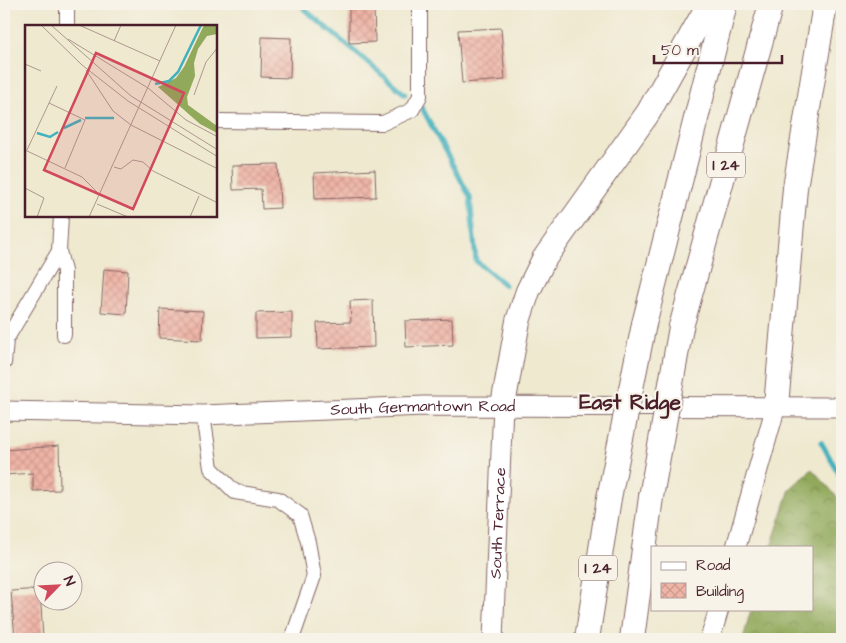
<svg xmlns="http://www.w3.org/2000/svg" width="846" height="643" font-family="'Architects Daughter',sans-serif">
	<defs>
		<pattern id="forest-crowns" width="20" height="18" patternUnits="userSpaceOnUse" patternTransform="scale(1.25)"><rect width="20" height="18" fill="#90a95a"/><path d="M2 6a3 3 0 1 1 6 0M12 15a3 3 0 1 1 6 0" fill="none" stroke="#78894b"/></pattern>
		<pattern id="building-cross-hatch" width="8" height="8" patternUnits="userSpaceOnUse" patternTransform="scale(1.25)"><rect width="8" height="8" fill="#eeb4a6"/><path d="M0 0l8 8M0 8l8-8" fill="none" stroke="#ce9a8f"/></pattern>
	</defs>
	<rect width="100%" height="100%" fill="#f7f3e8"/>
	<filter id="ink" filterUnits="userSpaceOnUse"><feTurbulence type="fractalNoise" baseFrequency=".02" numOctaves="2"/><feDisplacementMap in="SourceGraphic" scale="10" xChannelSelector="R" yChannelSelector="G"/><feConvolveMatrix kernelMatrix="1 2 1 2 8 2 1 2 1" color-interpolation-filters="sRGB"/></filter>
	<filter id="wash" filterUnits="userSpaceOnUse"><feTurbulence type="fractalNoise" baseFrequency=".0096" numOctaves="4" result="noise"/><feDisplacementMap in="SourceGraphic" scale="20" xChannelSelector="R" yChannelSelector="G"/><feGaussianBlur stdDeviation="1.12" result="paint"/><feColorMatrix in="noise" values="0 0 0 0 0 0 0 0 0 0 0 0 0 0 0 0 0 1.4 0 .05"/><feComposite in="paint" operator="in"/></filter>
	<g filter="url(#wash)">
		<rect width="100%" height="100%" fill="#efe9d0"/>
		<polygon fill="url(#forest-crowns)" stroke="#6d6442" points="812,469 842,502 842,639 743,639 751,609 812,609 812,547 771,547 790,489"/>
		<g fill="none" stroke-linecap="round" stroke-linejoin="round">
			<g stroke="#42b1be" stroke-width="5">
				<polyline points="304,9 405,94"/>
				<polyline points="422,108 470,197 476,261 505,285"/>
				<polyline points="821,442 842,479"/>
			</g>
		</g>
		<g id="blocks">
			<g fill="url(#building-cross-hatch)">
				<polygon points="349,4 374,4 375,42 349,43"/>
				<polygon points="501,28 505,80 462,83 458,30"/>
				<polygon points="262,37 291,38 290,78 261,77"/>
				<polygon points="278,164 280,208 262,209 261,189 233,190 232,165"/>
				<polygon points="375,170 376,197 315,199 314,173"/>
				<polygon points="104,269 128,271 126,314 101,312"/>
				<polygon points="373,300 374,347 318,349 317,323 351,322 350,301"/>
				<polygon points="160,309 203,311 202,340 159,338"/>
				<polygon points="292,312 292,337 256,338 256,313"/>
				<polygon points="452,319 453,345 406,347 405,321"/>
				<polygon points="59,446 60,490 33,491 33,473 4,475 4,450"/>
				<polygon points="40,589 43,639 15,639 11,591"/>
			</g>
		</g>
	</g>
	<g filter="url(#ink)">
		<use href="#blocks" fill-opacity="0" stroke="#846665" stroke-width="1"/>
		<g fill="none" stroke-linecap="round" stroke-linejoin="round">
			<g stroke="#846665" stroke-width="16">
				<g id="street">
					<polyline points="67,26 67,4"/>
					<polyline points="216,121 383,123 412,110 420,96 420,4"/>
					<polyline points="59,251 64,271 64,335"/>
					<polyline points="4,363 6,340 59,251 61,216"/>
					<polyline points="203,415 211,468 235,492 278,499 300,515 308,542 314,576 292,639"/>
				</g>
			</g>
			<g stroke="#846665" stroke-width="21">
				<g id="secondary">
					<path id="s1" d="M 4,411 L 203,415 L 424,406 L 842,407"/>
					<polyline points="736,547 776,406"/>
					<path id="s2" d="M 493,639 L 503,405"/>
					<polyline points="710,639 719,609"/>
				</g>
			</g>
			<g stroke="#846665" stroke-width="26">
				<g id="highway">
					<polyline points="644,324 725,4"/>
					<polyline points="681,327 771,4"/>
					<polyline points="503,405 518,321 528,291 544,259 648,113 709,4"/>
					<polyline points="776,406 795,188 825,4"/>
					<polyline points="587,639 609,498"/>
					<polyline points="632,639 651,497"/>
				</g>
			</g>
			<use href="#street" stroke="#fff" stroke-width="14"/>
			<use href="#secondary" stroke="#fff" stroke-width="19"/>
			<use href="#highway" stroke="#fff" stroke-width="24"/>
			<g stroke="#846665" stroke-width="26" stroke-linecap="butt">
				<g id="highway-bridge">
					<polyline points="651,497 681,327"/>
					<polyline points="609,498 644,324"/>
				</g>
			</g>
			<use href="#highway-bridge" stroke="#fff" stroke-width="24"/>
		</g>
	</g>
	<g text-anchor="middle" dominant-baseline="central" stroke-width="4.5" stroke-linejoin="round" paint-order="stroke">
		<g fill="#f7f3e8" stroke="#7e5f64" stroke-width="1">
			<rect x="707" y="152.5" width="38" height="25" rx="4"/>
			<rect x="579" y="555.5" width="38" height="25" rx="4"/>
		</g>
		<g font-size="15" font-weight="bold" fill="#4a1f2b">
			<text x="726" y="165">I 24</text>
			<text x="598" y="568">I 24</text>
		</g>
		<g font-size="16" fill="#4a1f2b" stroke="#f7f3e8">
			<text stroke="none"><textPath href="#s1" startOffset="419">South Germantown Road</textPath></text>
			<text stroke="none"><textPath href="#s2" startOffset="116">South Terrace</textPath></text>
		</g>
		<g font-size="21" font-weight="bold" fill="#4a1f2b" stroke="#f7f3e8">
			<text x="630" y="402">East Ridge</text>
		</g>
	</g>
	<g transform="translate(25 25)">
		<rect width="192" height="192" fill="#efe9d0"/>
		<path d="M 179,0 L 192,0 L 192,9 L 182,11 L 173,24 L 169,38 L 170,51 L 162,72 L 163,80 L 192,101 L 192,108 L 175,99 L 133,62 L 151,53 L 159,42 Z" fill="#90a95a"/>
		<path fill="none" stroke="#42b1be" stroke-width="2.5" d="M 130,59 L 144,56 L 153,47 L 176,0M 60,93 L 89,93M 39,103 L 56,95M 12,108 L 25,112 L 33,107"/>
		<path fill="none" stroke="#ad988e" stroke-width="1" d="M 16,0 L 57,40 L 103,76 L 193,132M 26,0 L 106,71 L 193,125M 54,0 L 135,36M 43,14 L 123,63M 89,16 L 96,0M 0,39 L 16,46M 61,45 L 88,86 L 106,100M 123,63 L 161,95 L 193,112M 169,70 L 181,37 L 193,22M 24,78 L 60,95 L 40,143M 106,100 L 193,144M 0,125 L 57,152 L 74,169M 2,125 L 32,61M 89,142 L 96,144 L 108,135 L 118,137 L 128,146 L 193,178M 0,163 L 19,173 L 12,192M 72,179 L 103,192M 64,192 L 151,0M 165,192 L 174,171"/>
		<path fill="#d1495b" fill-opacity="0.15" stroke="#d1495b" stroke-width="2.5" d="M 71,28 L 159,68 L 108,184 L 19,145 Z"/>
		<rect width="192" height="192" fill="none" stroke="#4a1f2b" stroke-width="2.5"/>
	</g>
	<rect width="846" height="643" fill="none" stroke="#f7f3e8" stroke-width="20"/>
	<rect x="651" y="546" width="162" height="65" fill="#f7f3e8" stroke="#b29e9c"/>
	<rect x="661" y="562" width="25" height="8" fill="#ffffff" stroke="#b29e9c"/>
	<text x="696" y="570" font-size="15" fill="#4a1f2b">Road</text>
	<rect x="661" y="583" width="25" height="15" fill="url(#building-cross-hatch)" stroke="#b29e9c"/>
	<text x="696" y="596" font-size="15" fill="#4a1f2b">Building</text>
	<g transform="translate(58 586) rotate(66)"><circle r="24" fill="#f7f3e8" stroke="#b29e9c"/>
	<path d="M0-4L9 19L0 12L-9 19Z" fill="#d1495b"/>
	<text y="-8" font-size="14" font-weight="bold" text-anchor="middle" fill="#4a1f2b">N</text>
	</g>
	<path d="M654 55v8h128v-8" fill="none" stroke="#4a1f2b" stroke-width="2.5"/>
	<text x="661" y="55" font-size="15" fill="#4a1f2b" stroke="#f7f3e8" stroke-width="4" paint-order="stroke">50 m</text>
</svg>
